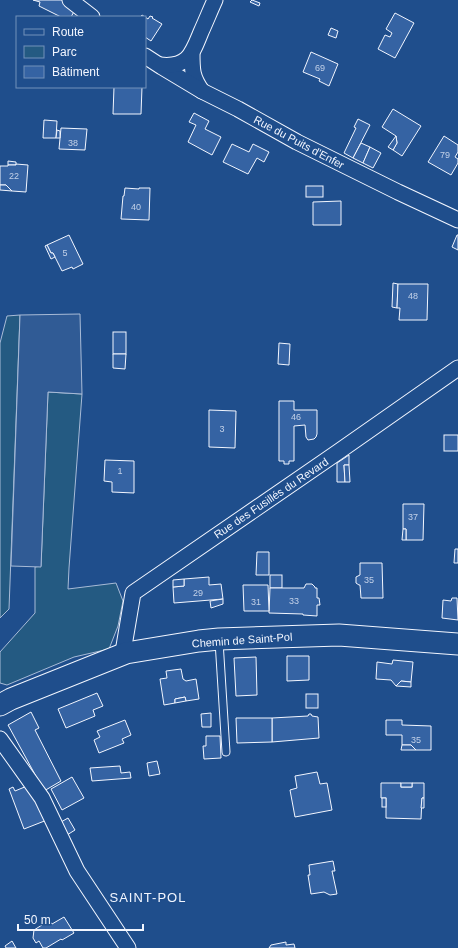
<svg xmlns="http://www.w3.org/2000/svg" width="458" height="948" font-family="Arial,sans-serif">
	<rect width="100%" height="100%" fill="#1f4e8c"/>
	<g fill="#245a82" stroke="#a8bbd7">
		<polygon points="20,315 9,609 0,618 0,343 7,316"/>
		<polygon points="48,392 82,394 69,568 68,589 116,583 123,601 118,626 109,649 74,657 7,685 0,683 0,652 35,613 35,567 41,566"/>
	</g>
	<polygon fill="#305b95" stroke="#a8bbd7" points="80,314 82,394 48,392 41,567 11,566 20,315"/>
	<g fill="#3563a3" stroke="#f2f6ff">
		<polygon points="33,0 65,0 76,8 71,17 61,17 39,6 40,2"/>
		<polygon points="252,0 260,3 259,6 250,2"/>
		<polygon points="395,13 414,23 395,58 378,49 385,35 390,37 392,33 386,29"/>
		<polygon points="142,15 148,19 150,16 153,17 152,18 162,24 151,41 145,37 145,17 140,17"/>
		<polygon points="331,28 338,31 336,38 328,35"/>
		<polygon points="311,52 338,64 329,86 319,81 320,79 303,72"/>
		<polygon points="114,87 142,87 141,114 113,114"/>
		<polygon points="393,109 421,126 402,156 393,150 397,143 396,136 382,127"/>
		<polygon points="194,113 209,121 205,129 221,137 212,155 188,142 196,125 189,122"/>
		<polygon points="358,119 370,125 353,158 344,153 356,128 354,127"/>
		<polygon points="44,120 57,121 56,138 43,138"/>
		<polygon points="61,128 87,129 85,150 59,149"/>
		<polygon points="57,130 60,131 60,138 56,138"/>
		<polygon points="396,136 397,143 393,150 388,147"/>
		<polygon points="444,136 458,145 458,152 455,157 458,159 458,163 451,175 428,162"/>
		<polygon points="361,143 370,147 363,163 353,158"/>
		<polygon points="232,144 249,152 253,144 269,152 264,162 257,158 248,174 223,162"/>
		<polygon points="370,147 381,153 373,168 363,163"/>
		<polygon points="8,161 16,162 16,165 8,165"/>
		<polygon points="16,164 28,165 26,192 12,191 6,185 0,185 0,166 8,166 8,165 16,165"/>
		<polygon points="0,185 6,185 12,191 0,190"/>
		<rect x="306" y="186" width="17" height="11"/>
		<polygon points="125,188 139,189 139,188 150,188 149,220 121,219 123,196 124,196"/>
		<polygon points="341,201 341,225 313,225 313,202"/>
		<polygon points="69,235 83,264 73,269 72,267 62,271 53,253 51,253 47,245"/>
		<polygon points="457,235 458,235 458,250 452,247"/>
		<polygon points="47,245 51,253 53,253 55,257 51,259 45,246"/>
		<polygon points="393,283 398,284 397,308 392,307"/>
		<polygon points="398,284 428,284 427,320 399,320 400,308 397,308"/>
		<rect x="113" y="332" width="13" height="22"/>
		<polygon points="279,343 290,344 289,365 278,364"/>
		<polygon points="113,354 126,354 125,369 113,368"/>
		<polygon points="279,401 294,401 294,410 317,410 317,434 316,437 314,439 308,440 306,437 305,425 294,426 294,461 289,461 289,464 284,464 284,461 279,461"/>
		<polygon points="209,410 236,411 235,448 209,447"/>
		<rect x="444" y="435" width="14" height="16"/>
		<polygon points="349,455 349,465 344,465 345,482 337,482 337,463"/>
		<polygon points="105,460 134,461 134,493 112,492 112,482 104,481"/>
		<polygon points="344,465 349,465 350,482 345,482"/>
		<polygon points="403,504 424,504 423,540 406,540 406,529 403,529"/>
		<polygon points="403,529 406,529 406,540 402,540"/>
		<polygon points="455,549 458,549 458,563 454,563"/>
		<polygon points="257,552 269,552 269,575 256,575"/>
		<polygon points="360,563 382,563 383,598 361,598 360,585 359,585 356,583 356,577 360,575"/>
		<rect x="270" y="575" width="12" height="13"/>
		<polygon points="209,577 209,585 221,584 223,599 174,603 173,587 184,586 184,579"/>
		<polygon points="184,579 184,586 173,587 173,580"/>
		<polygon points="306,584 312,584 315,587 315,588 317,588 317,598 319,598 320,605 317,605 317,616 303,615 303,614 269,613 270,588 304,588"/>
		<polygon points="243,585 268,585 269,611 244,611"/>
		<polygon points="452,598 457,598 458,620 442,618 443,600 451,601"/>
		<polygon points="223,599 223,604 211,608 210,601"/>
		<polygon points="287,656 309,656 309,680 287,681"/>
		<polygon points="256,657 257,695 236,696 234,658"/>
		<polygon points="393,660 413,662 411,682 401,681 396,686 391,680 376,679 377,662 392,664"/>
		<polygon points="181,669 183,679 186,681 196,679 199,699 186,701 185,697 175,699 175,703 164,705 160,679 167,678 166,671"/>
		<polygon points="401,681 411,682 411,687 396,686"/>
		<polygon points="97,693 103,706 93,710 95,716 66,728 58,709"/>
		<rect x="306" y="694" width="12" height="14"/>
		<polygon points="185,697 186,701 175,703 175,699"/>
		<polygon points="31,712 39,728 35,730 61,781 44,791 8,725"/>
		<polygon points="211,713 211,727 202,727 201,714"/>
		<polygon points="309,714 311,714 312,716 318,717 319,738 272,742 272,718 308,716"/>
		<polygon points="236,718 272,718 272,742 237,743"/>
		<polygon points="125,720 131,735 122,739 124,743 99,753 94,740 100,737 97,731"/>
		<polygon points="386,720 402,720 402,725 431,726 431,750 416,750 411,745 402,745 402,735 386,735"/>
		<polygon points="206,736 220,736 221,758 204,759 203,746 206,746"/>
		<polygon points="402,745 411,745 416,750 401,750"/>
		<polygon points="157,761 160,774 149,776 147,763"/>
		<polygon points="120,766 121,773 130,772 131,778 92,781 90,768"/>
		<polygon points="317,772 320,784 327,783 332,810 295,817 290,790 297,788 295,776"/>
		<polygon points="72,777 84,798 62,810 51,789"/>
		<polygon points="381,783 401,783 401,787 412,787 412,783 424,783 424,798 422,798 421,819 386,818 386,798 381,798"/>
		<rect x="401" y="783" width="11" height="4"/>
		<polygon points="27,786 30,794 33,793 47,820 24,829 9,789 13,787 15,791"/>
		<rect x="382" y="798" width="4" height="9"/>
		<polygon points="422,798 424,798 424,808 421,808"/>
		<polygon points="68,818 75,830 67,835 61,822"/>
		<polygon points="333,861 335,871 332,871 337,894 330,895 324,892 311,894 308,875 310,875 309,865"/>
		<polygon points="64,917 74,933 62,940 61,939 46,948 43,948 39,941 36,943 33,938 34,930 42,925 41,923 48,919 52,924"/>
		<polygon points="12,941 16,948 6,948 5,946"/>
		<polygon points="286,942 286,945 294,944 295,948 269,948 271,945"/>
	</g>
	<g fill="none" stroke-linecap="round" stroke-linejoin="round">
		<g stroke="#f2f6ff" stroke-width="9">
			<polyline id="lane" points="219,641 226,752"/>
		</g>
		<g stroke="#f2f6ff" stroke-width="17">
			<g id="street">
				<polyline points="70,0 92,17"/>
				<path d="M 192,53 C 192,70 192,77 202,91"/>
				<polyline points="145,56 162,67 202,91 238,109 297,142 398,192 458,220"/>
				<path d="M 160,65 C 188,68 192,54 201,32 C 206,21 210,11 215,0"/>
				<polyline points="126,653 124,646 133,593 338,452 458,368"/>
				<polyline points="0,739 42,798 77,871 128,948"/>
			</g>
		</g>
		<g stroke="#f2f6ff" stroke-width="23">
			<polyline id="secondary" points="0,705 11,699 126,653 199,641 219,639 339,635 458,644"/>
		</g>
		<use href="#lane" stroke="#1f4e8c" stroke-width="7"/>
		<use href="#street" stroke="#1f4e8c" stroke-width="15"/>
		<use href="#secondary" stroke="#1f4e8c" stroke-width="21"/>
	</g>
	<g text-anchor="middle" dominant-baseline="central" stroke-width="3" stroke-linejoin="round" paint-order="stroke">
		<g font-size="9" fill="#c3d1e8">
			<text x="320" y="68">69</text>
			<text x="73" y="143">38</text>
			<text x="445" y="155">79</text>
			<text x="14" y="176">22</text>
			<text x="136" y="207">40</text>
			<text x="65" y="253">5</text>
			<text x="413" y="296">48</text>
			<text x="296" y="417">46</text>
			<text x="222" y="429">3</text>
			<text x="120" y="471">1</text>
			<text x="413" y="517">37</text>
			<text x="369" y="580">35</text>
			<text x="198" y="593">29</text>
			<text x="294" y="601">33</text>
			<text x="256" y="602">31</text>
			<text x="416" y="740">35</text>
		</g>
		<g font-size="11" fill="#f2f6ff" stroke="#1f4e8c">
			<text transform="translate(299 142) rotate(28)">Rue du Puits d'Enfer</text>
			<text transform="translate(271 498) rotate(-34)">Rue des Fusillés du Revard</text>
			<text transform="translate(242 640) rotate(-4)">Chemin de Saint-Pol</text>
		</g>
		<g font-size="13" letter-spacing="1" fill="#f2f6ff" stroke="#1f4e8c">
			<text x="148" y="897">SAINT-POL</text>
		</g>
	</g>
	<rect x="16" y="16" width="130" height="72" fill="#1f4e8c" stroke="#7391ba"/>
	<rect x="24" y="29" width="20" height="6" fill="#1f4e8c" stroke="#7391ba"/>
	<text x="52" y="36" font-size="12" fill="#f2f6ff">Route</text>
	<rect x="24" y="46" width="20" height="12" fill="#245a82" stroke="#7391ba"/>
	<text x="52" y="56" font-size="12" fill="#f2f6ff">Parc</text>
	<rect x="24" y="66" width="20" height="12" fill="#3563a3" stroke="#7391ba"/>
	<text x="52" y="76" font-size="12" fill="#f2f6ff">Bâtiment</text>
	<path d="M18 924v6h125v-6" fill="none" stroke="#f2f6ff" stroke-width="2"/>
	<text x="24" y="924" font-size="12" fill="#f2f6ff" stroke="#1f4e8c" stroke-width="3" paint-order="stroke">50 m</text>
</svg>
